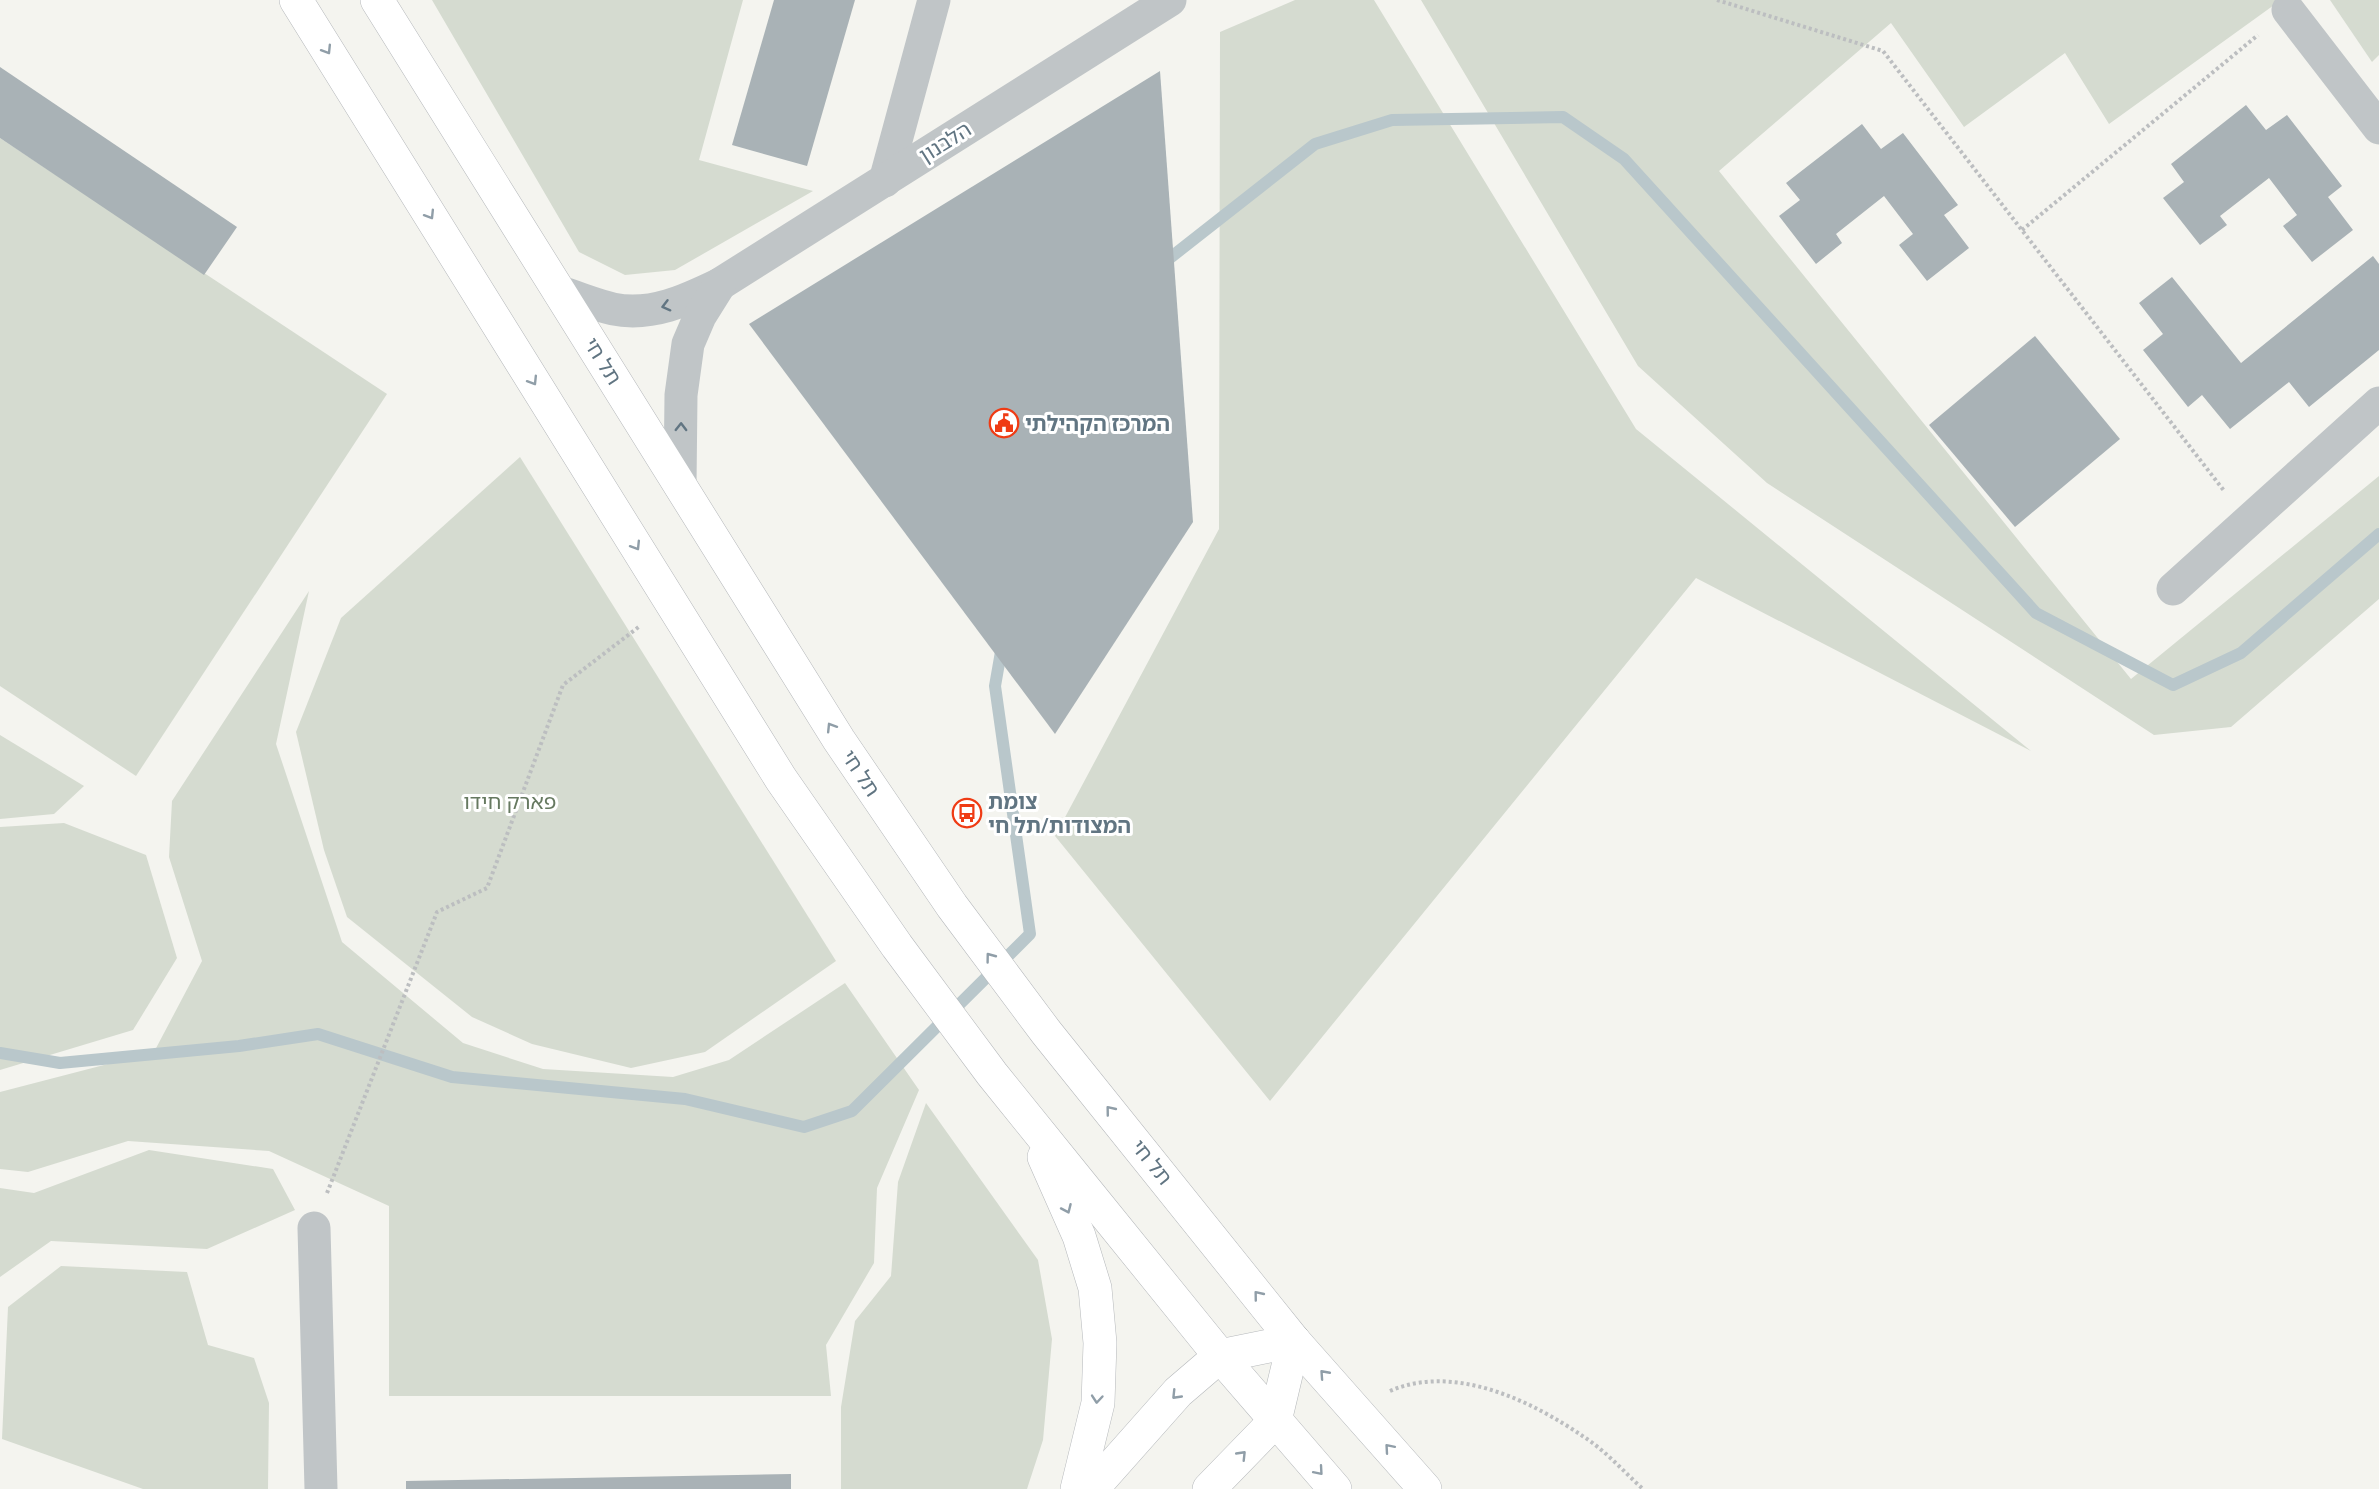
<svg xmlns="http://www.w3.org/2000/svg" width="2379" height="1489" font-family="'Public Sans','Noto Sans Hebrew',sans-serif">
	<rect width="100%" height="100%" fill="#f4f4ef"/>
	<g fill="#d5dbd0">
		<polygon points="432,0 743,0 699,160 813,191 675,270 625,275 579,252"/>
		<polygon points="1295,0 1374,0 1636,429 2031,751 1696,578 1270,1101 1055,836 1219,529 1220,32"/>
		<polygon points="1421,0 2281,0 2109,124 2065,53 1964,127 1891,23 1719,171 2131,679 2379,476 2379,599 2231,727 2154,735 1767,483 1638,366"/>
		<polygon points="2330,0 2379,0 2379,55 2372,62"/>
		<polygon points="0,138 387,394 136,776 0,686"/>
		<polygon points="520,457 836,961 705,1052 631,1068 532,1044 472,1017 347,917 324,850 296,732 341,618"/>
		<polygon points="309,591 276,744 342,942 463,1043 543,1069 673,1077 729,1060 845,983 919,1090 877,1188 874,1263 826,1345 831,1396 389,1396 389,1206 269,1151 128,1141 28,1172 0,1169 0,1092 154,1052 202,961 169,857 172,801"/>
		<polygon points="0,735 84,786 54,814 0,819"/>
		<polygon points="64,823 146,855 177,958 133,1030 0,1070 0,827"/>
		<polygon points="926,1103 1038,1260 1052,1339 1043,1440 1027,1489 841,1489 841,1407 855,1321 891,1276 898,1182"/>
		<polygon points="149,1150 273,1169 295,1210 207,1249 51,1241 0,1277 0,1188 34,1193"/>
		<polygon points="61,1266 187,1272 208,1345 254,1358 269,1403 268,1489 143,1489 2,1439 8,1307"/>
	</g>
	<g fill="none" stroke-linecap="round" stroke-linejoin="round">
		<g stroke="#b9c7cb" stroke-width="12">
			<polyline points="1161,265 1315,144 1392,120 1563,117 1624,159 2036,613 2173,685 2241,653 2379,534"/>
			<polyline points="0,1053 60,1063 239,1046 318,1034 452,1077 685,1099 804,1127 852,1111 1030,934 995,686 1002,646"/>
		</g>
	</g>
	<g fill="#a9b2b6">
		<polygon points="774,0 855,0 807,166 732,145"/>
		<polygon points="0,67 237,227 204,275 0,138"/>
		<polygon points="1160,71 1193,522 1055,734 749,324"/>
		<polygon points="2246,105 2266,130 2287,115 2342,186 2328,197 2353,230 2312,262 2283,226 2297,215 2269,178 2220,216 2227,225 2200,245 2163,198 2184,182 2171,164"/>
		<polygon points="1862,124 1881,149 1903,133 1958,205 1944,215 1969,248 1927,281 1899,245 1913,234 1884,196 1836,234 1842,243 1816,264 1779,216 1800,200 1786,183"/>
		<polygon points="2373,256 2379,264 2379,350 2309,407 2289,382 2230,429 2202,395 2188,407 2143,350 2163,334 2139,303 2172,277 2241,363"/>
		<polygon points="2035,336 2120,439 2015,527 1929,425"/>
		<polygon points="791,1474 791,1489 406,1489 406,1481"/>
	</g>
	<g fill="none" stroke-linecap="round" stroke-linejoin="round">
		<g stroke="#b5b8bb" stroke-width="34">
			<g id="highway">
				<polyline points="296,0 781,779 897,946 992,1074 1080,1183 1220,1356 1335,1489"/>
				<polyline points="377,0 839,740 952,906 1046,1032 1294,1341 1425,1489"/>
				<polyline points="1044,1157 1079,1236 1095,1288 1100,1343 1098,1403 1077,1489"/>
				<polyline points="1092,1489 1178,1392 1220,1356 1294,1341"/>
				<polyline points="1209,1489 1275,1421 1294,1341"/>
			</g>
		</g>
		<g stroke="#bcbec0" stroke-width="4" stroke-dasharray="3 3" stroke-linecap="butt">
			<polyline points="1717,0 1883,51 2225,492"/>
			<polyline points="2022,230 2258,35"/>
			<polyline points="327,1193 437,912 487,888 563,685 640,626"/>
			<path d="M 1390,1391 C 1454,1363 1532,1401 1584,1437 C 1606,1451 1624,1472 1643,1489"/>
		</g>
		<g stroke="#c0c5c7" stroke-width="33">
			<polyline points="2288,10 2379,128"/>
			<polyline points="885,181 934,0"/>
			<path d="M 559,292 C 577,297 595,305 613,309 C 651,317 687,300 720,284 L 1170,0"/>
			<polyline points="680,485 681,395 688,344 700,316 720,284"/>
			<polyline points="2173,589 2379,403"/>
			<polyline points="314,1228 321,1489"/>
		</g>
		<use href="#highway" stroke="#fff" stroke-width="33"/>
	</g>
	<defs><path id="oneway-chevron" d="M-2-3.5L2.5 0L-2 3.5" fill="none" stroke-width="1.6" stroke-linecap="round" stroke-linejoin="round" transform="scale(1.5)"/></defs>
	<g stroke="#909ea8">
		<use href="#oneway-chevron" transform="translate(327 50) rotate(58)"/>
		<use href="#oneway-chevron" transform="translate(430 215) rotate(58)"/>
		<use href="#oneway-chevron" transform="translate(533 381) rotate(58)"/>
		<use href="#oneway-chevron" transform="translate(636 546) rotate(58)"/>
		<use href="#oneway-chevron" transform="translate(831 727) rotate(-122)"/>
		<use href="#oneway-chevron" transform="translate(990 957) rotate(-127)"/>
		<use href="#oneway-chevron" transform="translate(1110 1110) rotate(-129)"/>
		<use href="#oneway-chevron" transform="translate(1067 1209) rotate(66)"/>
		<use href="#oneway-chevron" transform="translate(1258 1295) rotate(-129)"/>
		<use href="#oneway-chevron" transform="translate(1324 1374) rotate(-132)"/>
		<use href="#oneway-chevron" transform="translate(1176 1395) rotate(134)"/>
		<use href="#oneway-chevron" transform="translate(1097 1399) rotate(95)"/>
		<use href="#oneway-chevron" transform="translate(1389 1448) rotate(-131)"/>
		<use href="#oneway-chevron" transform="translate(1242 1455) rotate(-46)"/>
		<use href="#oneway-chevron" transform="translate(1319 1471) rotate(49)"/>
	</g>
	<g stroke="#617582">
		<use href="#oneway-chevron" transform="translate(666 306) rotate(165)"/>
		<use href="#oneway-chevron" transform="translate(681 427) rotate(-89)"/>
	</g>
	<defs>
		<g id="civic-ring" transform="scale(1.5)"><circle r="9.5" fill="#fff" stroke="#ef3b14" stroke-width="1.5"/><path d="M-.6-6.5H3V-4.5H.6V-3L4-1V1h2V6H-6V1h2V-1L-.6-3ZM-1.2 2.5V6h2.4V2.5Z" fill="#ef3b14"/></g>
		<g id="bus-ring" transform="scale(1.5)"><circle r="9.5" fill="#fff" stroke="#ef3b14" stroke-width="1.5"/><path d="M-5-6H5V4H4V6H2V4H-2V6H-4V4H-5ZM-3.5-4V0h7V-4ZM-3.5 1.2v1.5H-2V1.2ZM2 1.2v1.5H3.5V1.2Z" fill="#ef3b14"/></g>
	</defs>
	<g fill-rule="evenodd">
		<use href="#civic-ring" x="1004" y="423"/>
		<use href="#bus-ring" x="967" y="813"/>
	</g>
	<g text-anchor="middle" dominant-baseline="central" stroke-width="6" stroke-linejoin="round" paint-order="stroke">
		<g font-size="21" fill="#617582" stroke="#fff">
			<text transform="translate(945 142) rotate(-32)">הלבנון</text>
			<text transform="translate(603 361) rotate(58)">תל חי</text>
			<text transform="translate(861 773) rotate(56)">תל חי</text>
			<text transform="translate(1152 1162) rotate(51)">תל חי</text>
		</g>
		<g font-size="21" font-weight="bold" fill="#617582" stroke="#fff" text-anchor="start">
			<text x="1025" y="423">המרכז הקהילתי</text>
			<text x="988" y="801">צומת<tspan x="988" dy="24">המצודות/תל חי</tspan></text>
		</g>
		<g font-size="21" fill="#667960" stroke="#fff">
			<text x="510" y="801">פארק חידו</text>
		</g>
	</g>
</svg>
